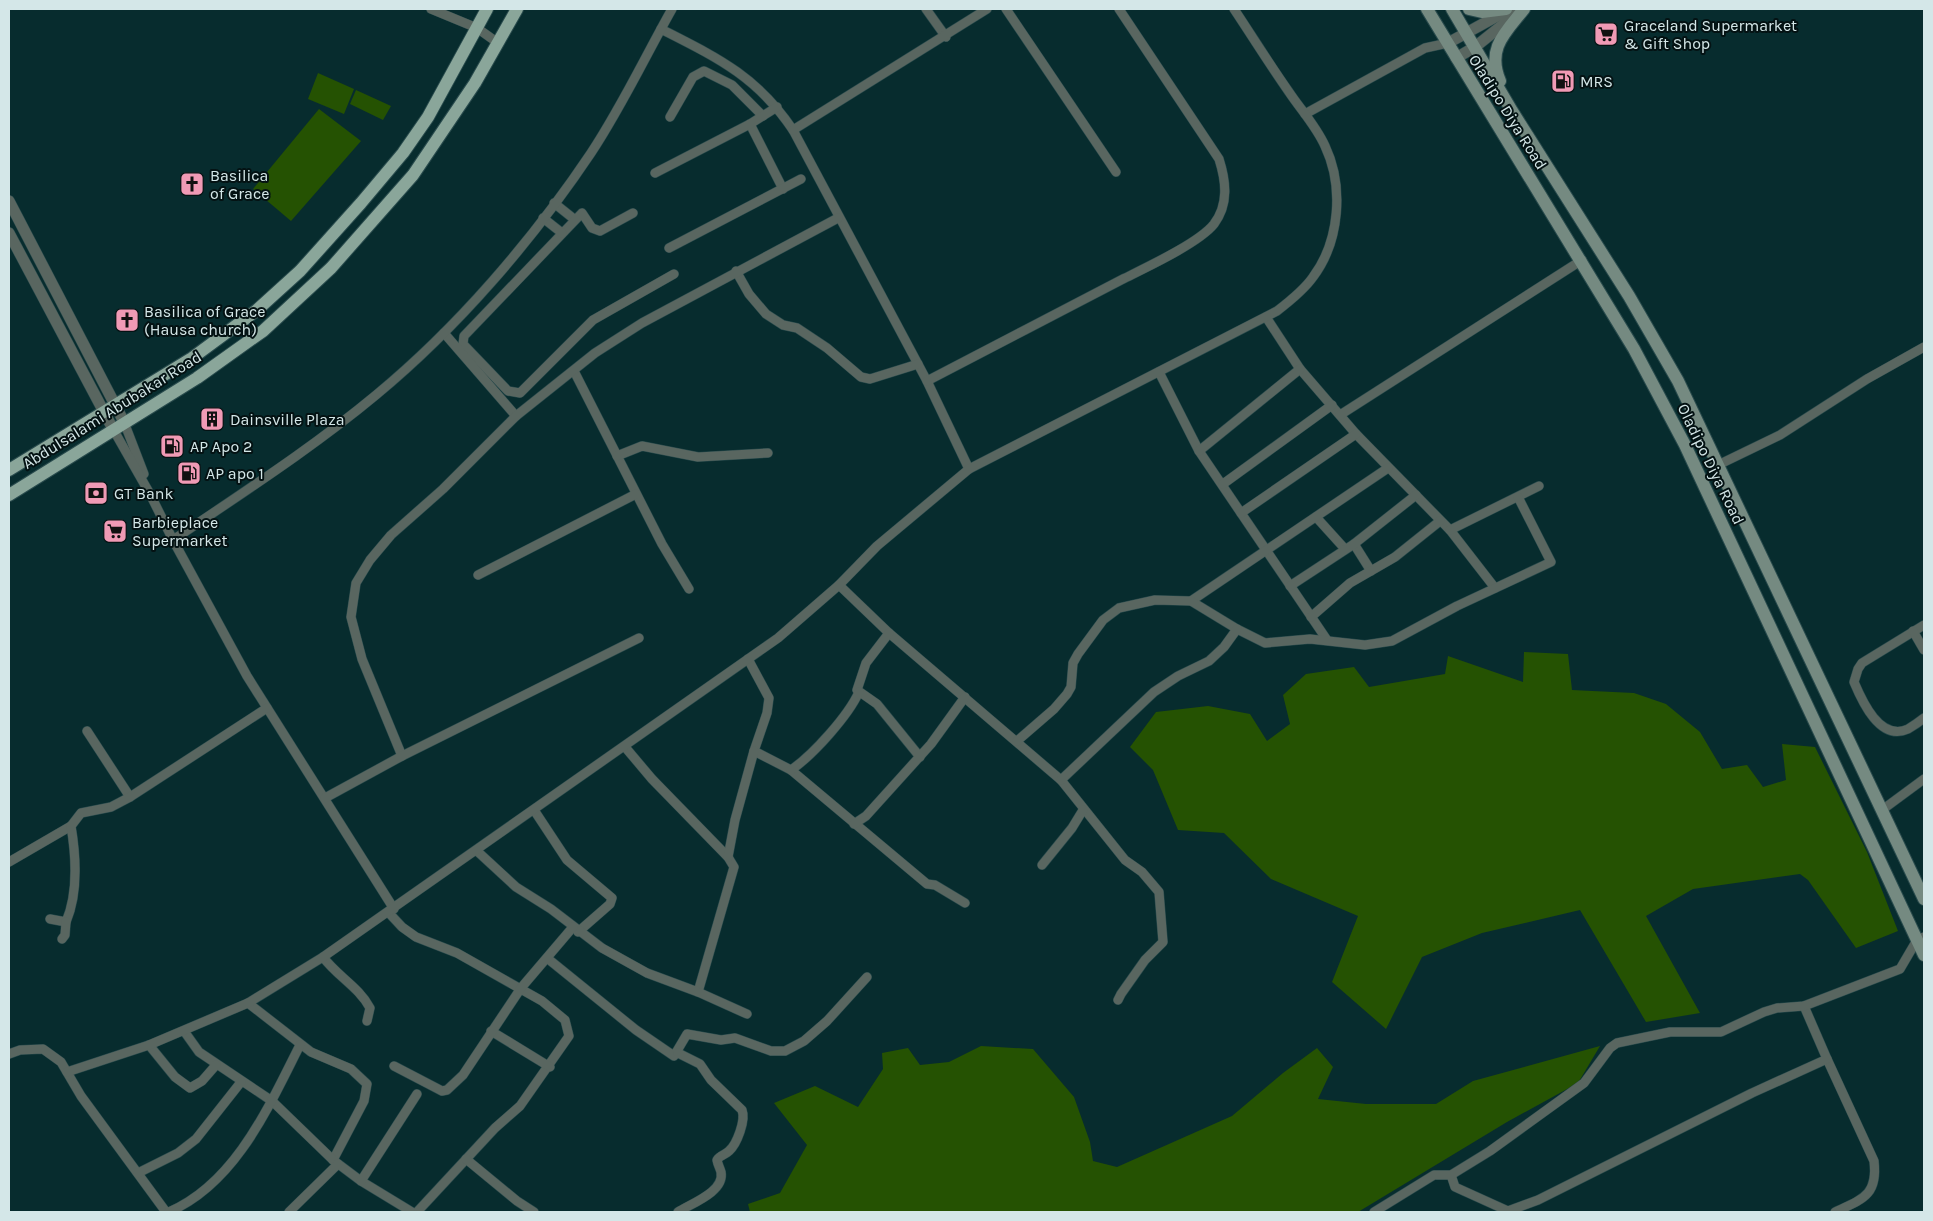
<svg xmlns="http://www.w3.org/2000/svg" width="1933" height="1221" font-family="Karla,sans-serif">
	<rect width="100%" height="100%" fill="#072c2e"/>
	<g fill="#255202">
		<polygon points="318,73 354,89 344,114 308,99"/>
		<polygon points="356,90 391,106 383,120 350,104"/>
		<polygon points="319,109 361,141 291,221 253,189"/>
		<polygon points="1524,652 1568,654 1572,690 1634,693 1666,704 1700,732 1722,769 1747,765 1763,787 1786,780 1782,744 1815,747 1867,852 1898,931 1856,948 1808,880 1800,874 1693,889 1646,916 1700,1013 1646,1022 1580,910 1482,933 1422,957 1386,1029 1332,982 1358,916 1271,879 1224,833 1178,830 1153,770 1130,747 1156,712 1208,706 1250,714 1267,741 1290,724 1283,695 1306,674 1354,667 1369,687 1445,674 1448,656 1523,682"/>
		<polygon points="981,1046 1033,1049 1074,1097 1090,1142 1093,1161 1117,1167 1232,1116 1283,1073 1317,1048 1333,1067 1318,1099 1366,1104 1436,1104 1473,1081 1600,1046 1578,1083 1507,1122 1358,1212 750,1212 748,1204 780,1193 807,1145 774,1103 815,1086 858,1107 883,1069 882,1053 908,1048 920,1065 949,1062"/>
	</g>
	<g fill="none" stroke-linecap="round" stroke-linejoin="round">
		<g stroke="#284a4c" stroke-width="10">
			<g id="minor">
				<polyline points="431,9 477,28 498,43"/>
				<polyline points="926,9 946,37"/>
				<polyline points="1006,9 1116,172"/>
				<path d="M 661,29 C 716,57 757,76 793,130 L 927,381 L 969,469"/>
				<polyline points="1305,114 1425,48 1448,43"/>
				<polyline points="670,117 693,77 704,71 732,85 763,116"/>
				<polyline points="750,124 783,189"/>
				<polyline points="793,130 987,9"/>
				<polyline points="655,173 750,124 777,107"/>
				<polyline points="554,203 574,219"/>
				<polyline points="633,213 600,231 592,228 582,213 464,336 463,344 508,391 520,393 593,320 674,274"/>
				<polyline points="543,218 562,233"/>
				<polyline points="669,248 801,179"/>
				<polyline points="736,271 749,294 766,314 783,325 797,328 827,348 861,377 870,379 918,364"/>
				<polyline points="1266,317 1300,369 1356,434 1450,530 1495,588"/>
				<polyline points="444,333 516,416"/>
				<polyline points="574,371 662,544 689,589"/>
				<polyline points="1159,372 1199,451 1327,640"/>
				<path d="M 927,381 C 992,347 1058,313 1123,279 C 1145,268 1199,243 1214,224 C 1229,204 1226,181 1219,159 L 1119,9"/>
				<polyline points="1340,415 1582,260"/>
				<polyline points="124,422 144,474"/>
				<polyline points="113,429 150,494 173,540 247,676 394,909"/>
				<polyline points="1199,451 1300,369"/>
				<polyline points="617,456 642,446 698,457 768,453"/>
				<polyline points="1718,465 1780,435 1867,379 1924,347"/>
				<polyline points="1223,484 1332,405"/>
				<polyline points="1241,513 1356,434"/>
				<polyline points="1316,517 1345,549"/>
				<polyline points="1450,530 1539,486"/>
				<path d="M 173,540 C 242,493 311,449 376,395 C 457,328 532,241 591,153 C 621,108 645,57 672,9"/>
				<polyline points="1354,544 1371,571"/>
				<polyline points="478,575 636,494"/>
				<polyline points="839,585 889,633 1061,780 1125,860 1142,872 1159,892 1163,942 1145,960 1121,994 1118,1000"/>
				<polyline points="1290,586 1354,544 1416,495"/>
				<polyline points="1191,601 1388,468"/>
				<polyline points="1311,617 1350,583 1395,557 1440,521"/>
				<path d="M 1924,625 L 1862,663 L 1858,669 L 1854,682 C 1862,701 1880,742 1908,729 C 1913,726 1919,722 1924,718"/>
				<polyline points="1913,631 1924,650"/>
				<polyline points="889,633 866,663 857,690 877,704 920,757"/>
				<polyline points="748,659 769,698 767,713 754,751 791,770 927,884 935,885 965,903"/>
				<polyline points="87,731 130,797"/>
				<polyline points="1017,741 1054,709 1067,694 1071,687 1073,663 1078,654 1103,620 1119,608 1155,600 1191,601 1237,629 1265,643 1310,639 1365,645 1392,641 1457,606 1551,562 1518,497"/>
				<polyline points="625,747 652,779 728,857 734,867 698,992"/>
				<polyline points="402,756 362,659 351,617 356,583 370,560 391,535 443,489 516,416 595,353 642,323 838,218"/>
				<path d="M 791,770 C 813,755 848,716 859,692"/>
				<polyline points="1061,780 1154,692 1178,676 1209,661 1224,647 1237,629"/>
				<polyline points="325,798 402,756 639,638"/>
				<polyline points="534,810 567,860 612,898 610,904 578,932"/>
				<polyline points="1882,810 1924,779"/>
				<polyline points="854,824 866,816 931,744 965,697"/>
				<polyline points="477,851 516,887 551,909 602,948 647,973 698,992 747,1014"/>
				<polyline points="728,857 735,820 754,751"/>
				<polyline points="9,862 71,826"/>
				<polyline points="1042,865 1072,828 1083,810"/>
				<polyline points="389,913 402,927 416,937 457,953 542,1001 565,1020 569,1036 520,1106 495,1128 417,1212"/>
				<path d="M 50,919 L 66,922 C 78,894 76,856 71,826 L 81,813 L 111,807 L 130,797 L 267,708"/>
				<polyline points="62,939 65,935 66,922"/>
				<path d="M 323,957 C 337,976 359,987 370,1008 L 367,1021"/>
				<polyline points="547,958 636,1030 674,1056 687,1034 721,1040 735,1038 771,1051 785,1051 804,1041 827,1021 867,977"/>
				<polyline points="248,1003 311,1052 351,1069 367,1084 364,1101 333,1160"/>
				<polyline points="184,1031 199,1052 272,1101 333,1160 361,1181 412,1212"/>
				<polyline points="491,1031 550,1067"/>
				<polyline points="149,1045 175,1077 190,1088 202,1081 216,1065"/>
				<polyline points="9,1054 20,1050 43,1049 61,1062 81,1096 166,1212"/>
				<path d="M 1827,1059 L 1874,1161 C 1878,1195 1863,1199 1835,1212"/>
				<polyline points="394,1066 442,1091 447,1090 463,1075 521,988 573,927"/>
				<path d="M 67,1072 L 149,1045 L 248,1003 L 323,957 L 778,638 L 839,585 L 877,546 L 969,469 L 1277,311 C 1290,301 1304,290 1313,277 C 1340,241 1344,186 1325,146 C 1316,126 1301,110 1289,92 C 1270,65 1252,36 1234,9"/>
				<polyline points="466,1159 517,1201 534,1212"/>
				<polyline points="138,1173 178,1153 196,1139 241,1082"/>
				<polyline points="1451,1175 1455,1187 1508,1211 1538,1200 1752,1093 1827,1059 1804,1006"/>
				<polyline points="361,1181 417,1094"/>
				<path d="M 169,1212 C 236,1183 269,1106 300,1045"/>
				<polyline points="289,1212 338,1164"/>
				<path d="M 678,1212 C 690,1204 725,1192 721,1172 C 720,1168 718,1165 717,1160 C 720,1155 725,1155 729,1151 C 737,1144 746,1120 742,1110 L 711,1080 L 700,1064 L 678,1053"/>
				<polyline points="1374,1212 1434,1175 1451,1175 1490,1151 1584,1083 1610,1048 1617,1043 1670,1032 1721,1032 1764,1012 1777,1008 1804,1006 1900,969 1917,940 1924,937"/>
			</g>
		</g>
		<g stroke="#284a4c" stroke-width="12">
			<g id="tertiary">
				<polyline points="1448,43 1510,9"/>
				<polyline points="1456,58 1475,47 1515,15"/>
				<polyline points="9,201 124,422"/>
				<polyline points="9,233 113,429"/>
			</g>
		</g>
		<g stroke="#284a4c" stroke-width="14">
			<g id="secondary">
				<polyline points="1427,9 1634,349 1685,445 1924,955"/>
				<polyline points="1452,9 1512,111 1629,296 1678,381 1924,899"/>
				<polyline points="1469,9 1482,12 1506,9"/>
				<path d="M 1500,81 C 1486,48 1506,32 1524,9"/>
			</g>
		</g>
		<g stroke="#284a4c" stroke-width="14">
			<g id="primary">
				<polyline points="9,470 192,358 257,310 300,271 361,203 403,153 428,117 487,9"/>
				<polyline points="9,495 197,378 263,331 331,268 413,175 475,83 517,9"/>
			</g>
		</g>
		<use href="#minor" stroke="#596660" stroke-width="9"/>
		<use href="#tertiary" stroke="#596660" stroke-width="11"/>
		<use href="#secondary" stroke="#758a81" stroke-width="12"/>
		<use href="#primary" stroke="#8aa69a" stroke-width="12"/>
	</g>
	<defs>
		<g id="supermarket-square" transform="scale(1.25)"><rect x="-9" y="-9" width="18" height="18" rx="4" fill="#f09ab5" stroke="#041213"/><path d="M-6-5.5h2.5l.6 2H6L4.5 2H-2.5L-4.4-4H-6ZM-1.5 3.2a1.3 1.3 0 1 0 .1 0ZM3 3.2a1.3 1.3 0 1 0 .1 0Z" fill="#111"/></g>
		<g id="fuel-square" transform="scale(1.25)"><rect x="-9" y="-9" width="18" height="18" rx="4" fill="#f09ab5" stroke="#041213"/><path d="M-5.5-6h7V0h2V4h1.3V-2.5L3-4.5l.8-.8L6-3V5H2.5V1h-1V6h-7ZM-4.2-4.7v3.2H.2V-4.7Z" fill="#111"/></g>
		<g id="church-square" transform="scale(1.25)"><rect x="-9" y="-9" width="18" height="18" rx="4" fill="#f09ab5" stroke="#041213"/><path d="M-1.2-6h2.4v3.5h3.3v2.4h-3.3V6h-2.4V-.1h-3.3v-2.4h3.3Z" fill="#111"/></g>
		<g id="building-square" transform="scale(1.25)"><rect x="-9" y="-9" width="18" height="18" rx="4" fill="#f09ab5" stroke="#041213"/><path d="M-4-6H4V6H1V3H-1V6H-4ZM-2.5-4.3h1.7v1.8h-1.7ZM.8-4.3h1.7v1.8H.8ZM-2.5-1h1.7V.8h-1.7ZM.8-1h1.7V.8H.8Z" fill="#111"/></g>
		<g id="bank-square" transform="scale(1.25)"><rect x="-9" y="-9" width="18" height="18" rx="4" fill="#f09ab5" stroke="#041213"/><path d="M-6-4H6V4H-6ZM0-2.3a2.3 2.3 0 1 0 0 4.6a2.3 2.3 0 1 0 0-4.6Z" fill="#111"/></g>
	</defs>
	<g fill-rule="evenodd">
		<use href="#supermarket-square" x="1606" y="34"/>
		<use href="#fuel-square" x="1563" y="81"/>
		<use href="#church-square" x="192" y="184"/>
		<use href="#church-square" x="127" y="320"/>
		<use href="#building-square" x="212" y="419"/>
		<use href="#fuel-square" x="172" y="446"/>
		<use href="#fuel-square" x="189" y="473"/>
		<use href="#bank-square" x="96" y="493"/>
		<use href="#supermarket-square" x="115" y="531"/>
	</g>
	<g text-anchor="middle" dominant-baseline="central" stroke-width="4" stroke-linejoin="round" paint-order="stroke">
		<g font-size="16" fill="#d4e7e8" stroke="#041213" text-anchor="start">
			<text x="1624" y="25">Graceland Supermarket<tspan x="1624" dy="18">&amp; Gift Shop</tspan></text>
			<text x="1580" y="81">MRS</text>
			<text x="210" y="175">Basilica<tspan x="210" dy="18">of Grace</tspan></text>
			<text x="144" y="311">Basilica of Grace<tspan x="144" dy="18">(Hausa church)</tspan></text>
			<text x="230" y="419">Dainsville Plaza</text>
			<text x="190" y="446">AP Apo 2</text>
			<text x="206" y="473">AP apo 1</text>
			<text x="114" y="493">GT Bank</text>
			<text x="132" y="522">Barbieplace<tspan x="132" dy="18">Supermarket</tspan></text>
		</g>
		<g font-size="16" fill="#d4e7e8" stroke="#041213">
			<text transform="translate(1508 112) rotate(58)">Oladipo Diya Road</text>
			<text transform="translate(112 410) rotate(-32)">Abdulsalami Abubakar Road</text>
			<text transform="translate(1711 464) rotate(64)">Oladipo Diya Road</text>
		</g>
	</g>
	<rect width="1933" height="1221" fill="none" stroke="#d4e7e8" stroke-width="20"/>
</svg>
